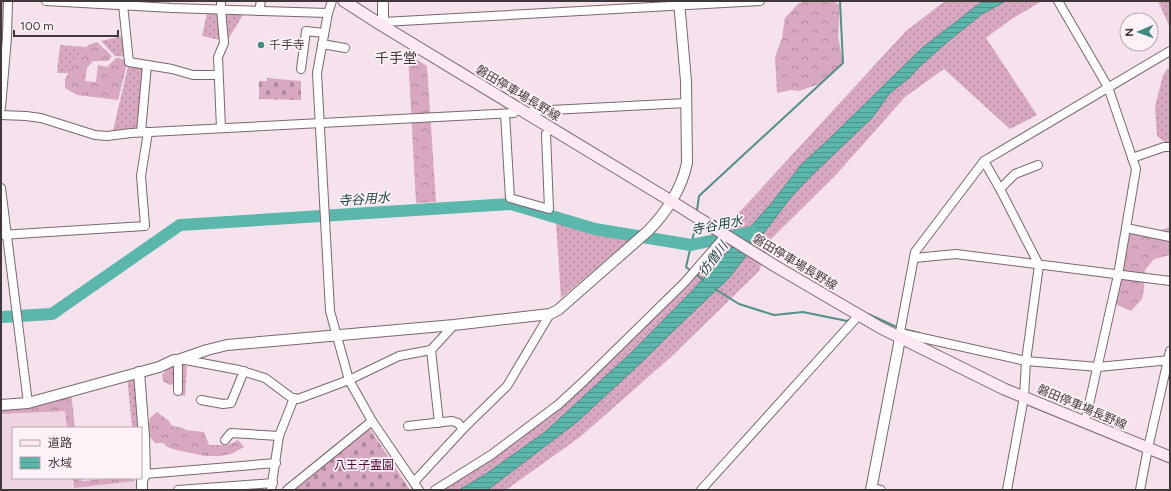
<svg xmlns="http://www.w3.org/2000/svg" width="1171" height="491" font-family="Figtree,'Noto Sans JP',sans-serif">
	<defs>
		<pattern id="grass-dots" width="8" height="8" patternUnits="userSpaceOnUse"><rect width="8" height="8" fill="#d8a7c0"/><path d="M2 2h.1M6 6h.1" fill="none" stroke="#b1899d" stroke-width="1.8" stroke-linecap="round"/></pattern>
		<pattern id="forest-crowns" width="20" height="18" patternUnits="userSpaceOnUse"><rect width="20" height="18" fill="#d8a7c0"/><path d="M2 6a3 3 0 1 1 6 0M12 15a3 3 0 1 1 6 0" fill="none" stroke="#b1899d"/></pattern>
		<pattern id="cemetery-stones" width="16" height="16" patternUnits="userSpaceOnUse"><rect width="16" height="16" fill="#d8a7c0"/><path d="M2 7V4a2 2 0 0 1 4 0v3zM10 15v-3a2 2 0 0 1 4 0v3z" fill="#b1899d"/></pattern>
		<pattern id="water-rules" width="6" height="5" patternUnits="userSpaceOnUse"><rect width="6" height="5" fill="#5bb6ab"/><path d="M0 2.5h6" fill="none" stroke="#4d958c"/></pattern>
	</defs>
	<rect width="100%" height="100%" fill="#f6e2ec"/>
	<polygon fill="#eed4e1" points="65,411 67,428 13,428 13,478 72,478 73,485 142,480 143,490 1,490 1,414"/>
	<g fill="url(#grass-dots)">
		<polygon points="1,1 8,1 7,37 1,37"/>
		<polygon points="945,1 1042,1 1010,20 986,38 1037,115 1010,129 944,69 905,97 835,176 772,238 759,271 671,357 580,437 506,490 435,490 559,404 651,320 727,243 727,225 746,205 906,31"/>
		<polygon points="1158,1 1170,1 1170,28"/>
		<polygon points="208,9 224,11 244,10 243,15 227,41 224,41 202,36"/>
		<polygon points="126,35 128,57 115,56 101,41"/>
		<polygon points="60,45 86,47 81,52 69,73 57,73"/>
		<polygon points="129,62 147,65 141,132 112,135"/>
		<polygon points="1168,68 1170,72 1170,146 1157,136 1155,107 1163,75"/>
		<polygon points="556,222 630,240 561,298"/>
		<polygon points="139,372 144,433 145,474 142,480 137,480 137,478 141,478 141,428 132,428 127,375"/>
	</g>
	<g fill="url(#forest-crowns)">
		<polygon points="808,1 832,1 840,5 838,36 843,63 822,83 799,91 791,90 777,93 775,57 782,38 785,18 799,3"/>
		<polygon points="97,42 112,56 108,61 93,61 87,68 85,81 96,82 98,65 107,67 116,58 119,58 126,61 126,68 118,100 77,95 65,88 65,79 81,52 88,45"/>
		<polygon points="408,54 427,66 436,202 416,203"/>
		<polygon points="1170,227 1170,255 1154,259 1145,270 1144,289 1142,299 1131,311 1112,303 1124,244 1129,234 1153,233"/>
		<polygon points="183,363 187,367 185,396 180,395 178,383 170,385 163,381 162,375 167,369"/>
		<polygon points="71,391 75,428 67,428 65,411 1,414 1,405"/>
		<polygon points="157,412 169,421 172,426 183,428 186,430 204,432 209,445 228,445 238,440 244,447 231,454 220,456 205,456 176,450 167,447 163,443 155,443 150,437 148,429 150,418"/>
		<polygon points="73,478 82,478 82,481 116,478 134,478 134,481 74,488"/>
	</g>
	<g fill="url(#cemetery-stones)">
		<polygon points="267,78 301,81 301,100 259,99 259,81 267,81"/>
		<polygon points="370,429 410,490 292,490"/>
	</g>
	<polygon fill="url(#water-rules)" stroke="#53908a" points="983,1 1006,1 982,14 946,43 919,67 909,78 889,94 872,118 812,175 792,196 729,278 670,334 646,358 577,422 490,488 488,490 459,490 486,474 545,432 632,352 691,292 771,204 801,165 831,137 922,48"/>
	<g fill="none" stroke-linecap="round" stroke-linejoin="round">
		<g stroke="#53908a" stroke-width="2">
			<polyline points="697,210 699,196 843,63 840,1"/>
			<polyline points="692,272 686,267 696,224"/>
			<polyline points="696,274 703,280"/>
			<polyline points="715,289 739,304 774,315 803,312 847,321 851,319"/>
			<polyline points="868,314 899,328"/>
			<polyline points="903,329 920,333"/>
		</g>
		<polyline stroke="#5bb6ab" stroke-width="12" points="1,317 52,314 180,225 511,204 595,229 691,245 752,232"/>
		<g stroke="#796770" stroke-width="10">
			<g id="minor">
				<polyline points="46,1 172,8 328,13"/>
				<polyline points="332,1 328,13 317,73 330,311 349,380 372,421 419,490"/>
				<polyline points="1058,1 1108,87 1136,169 1118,275 1085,422"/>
				<polyline points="123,5 129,62 172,69 193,75 218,75"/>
				<polyline points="259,11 261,1"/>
				<polyline points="383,22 760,1"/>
				<polyline points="322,44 345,48"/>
				<polyline points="301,69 306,31 324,33"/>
				<polyline points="1,108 7,37 8,1"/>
				<polyline points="505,114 510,198 549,209 546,134 551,128"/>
				<polyline points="1,115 26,116 41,118 95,135 107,136 131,133 514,113 518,108"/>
				<polyline points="530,115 532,111 686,103"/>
				<polyline points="221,128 218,57 224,43 221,9 221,1"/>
				<polyline points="141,132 147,65"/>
				<polyline points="1132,158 1164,147 1170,147"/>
				<polyline points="984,161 1000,189 1039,265 1026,361 1024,397 1007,490"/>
				<polyline points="1,188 28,403"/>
				<polyline points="1000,189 1015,174 1038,165"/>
				<polyline points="1126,228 1170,237"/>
				<polyline points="1,235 145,226 141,176 148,132"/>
				<polyline points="914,258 956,254 1170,281"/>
				<polyline points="900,333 1026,361 1098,367 1170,360"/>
				<polyline points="899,337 915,252 984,161 1170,51"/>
				<polyline points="431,350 439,423"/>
				<polyline points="180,359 239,370 265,378 292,398 298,399 349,380 399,356 431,350 454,325"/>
				<polyline points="178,391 178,360"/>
				<polyline points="201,400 223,404 231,403 244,371"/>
				<polyline points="408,426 452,421 458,423 463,429"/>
				<polyline points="225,440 231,433 279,436"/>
				<polyline points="145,474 276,463"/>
				<polyline points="414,482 463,429 507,386 550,314"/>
				<polyline points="871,488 881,490"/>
				<polyline points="178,490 273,483"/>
				<polyline points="271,490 279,436 294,398"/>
				<polyline points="287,490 372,421"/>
				<polyline points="435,490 491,455 559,404 585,380 685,282 725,236"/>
				<polyline points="701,490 859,315"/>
				<polyline points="1140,490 1148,448 1170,351"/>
			</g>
		</g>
		<g stroke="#796770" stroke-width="12">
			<g id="tertiary">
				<polyline points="383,26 383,1"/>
				<polyline points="139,372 144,437 145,474 142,480 142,490"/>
				<path d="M 1,405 L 28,403 L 159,367 L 174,360 L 178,360 L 207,350 L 227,345 L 454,325 L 550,314 L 558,310 L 648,231 C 666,213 682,188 687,163 L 686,81 L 679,1"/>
				<polyline points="871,490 899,344 899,337"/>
			</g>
		</g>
		<g stroke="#796770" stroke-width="13">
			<polyline id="secondary" points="344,1 383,26 671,201 775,266 881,328 1004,389 1170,457"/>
		</g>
		<use href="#minor" stroke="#fff" stroke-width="8"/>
		<use href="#tertiary" stroke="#fff" stroke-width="10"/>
		<use href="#secondary" stroke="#fde8f3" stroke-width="11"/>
	</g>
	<circle fill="#448a82" stroke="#fef2f8" stroke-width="1.5" cx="261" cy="45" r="4"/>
	<g text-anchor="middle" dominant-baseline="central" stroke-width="3.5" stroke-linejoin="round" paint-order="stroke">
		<g font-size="12" fill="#40383c" stroke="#fef2f8" text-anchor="start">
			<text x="269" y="45">千手寺</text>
		</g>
		<g font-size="12" fill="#40383c" stroke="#fef2f8">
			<text transform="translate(518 93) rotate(31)">磐田停車場長野線</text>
			<text transform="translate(795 262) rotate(31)">磐田停車場長野線</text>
			<text transform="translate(1082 407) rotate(23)">磐田停車場長野線</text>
		</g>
		<g font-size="12" fill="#520438" stroke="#fef2f8">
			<text x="364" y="465">八王子霊園</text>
		</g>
		<g font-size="13" font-style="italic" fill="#1e4843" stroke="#fef2f8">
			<text transform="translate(364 199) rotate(-4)">寺谷用水</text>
			<text transform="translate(717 225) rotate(-11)">寺谷用水</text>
			<text transform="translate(713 259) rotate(-53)">彷僧川</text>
		</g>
		<g font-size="14" fill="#40383c" stroke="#fef2f8">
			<text x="396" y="58">千手堂</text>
		</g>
	</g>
	<rect width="1171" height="491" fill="none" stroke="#40383c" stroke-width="4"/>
	<rect x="12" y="427" width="130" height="52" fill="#fef2f8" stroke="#b2a8ad"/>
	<rect x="20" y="440" width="20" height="6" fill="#fde8f3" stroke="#b2a8ad"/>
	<text x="48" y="447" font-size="12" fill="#40383c">道路</text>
	<rect x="20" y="457" width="20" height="12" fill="url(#water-rules)" stroke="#b2a8ad"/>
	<text x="48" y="467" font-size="12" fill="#40383c">水域</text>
	<g transform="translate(1139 32) rotate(268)"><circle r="19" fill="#fef2f8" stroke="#b2a8ad"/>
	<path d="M0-3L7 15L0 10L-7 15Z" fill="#448a82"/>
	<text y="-6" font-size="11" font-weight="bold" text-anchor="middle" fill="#40383c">N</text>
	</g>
	<path d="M14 30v6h104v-6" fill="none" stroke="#40383c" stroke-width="2"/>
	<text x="20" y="30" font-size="12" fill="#40383c" stroke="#fef2f8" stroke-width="3" paint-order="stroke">100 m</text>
</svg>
